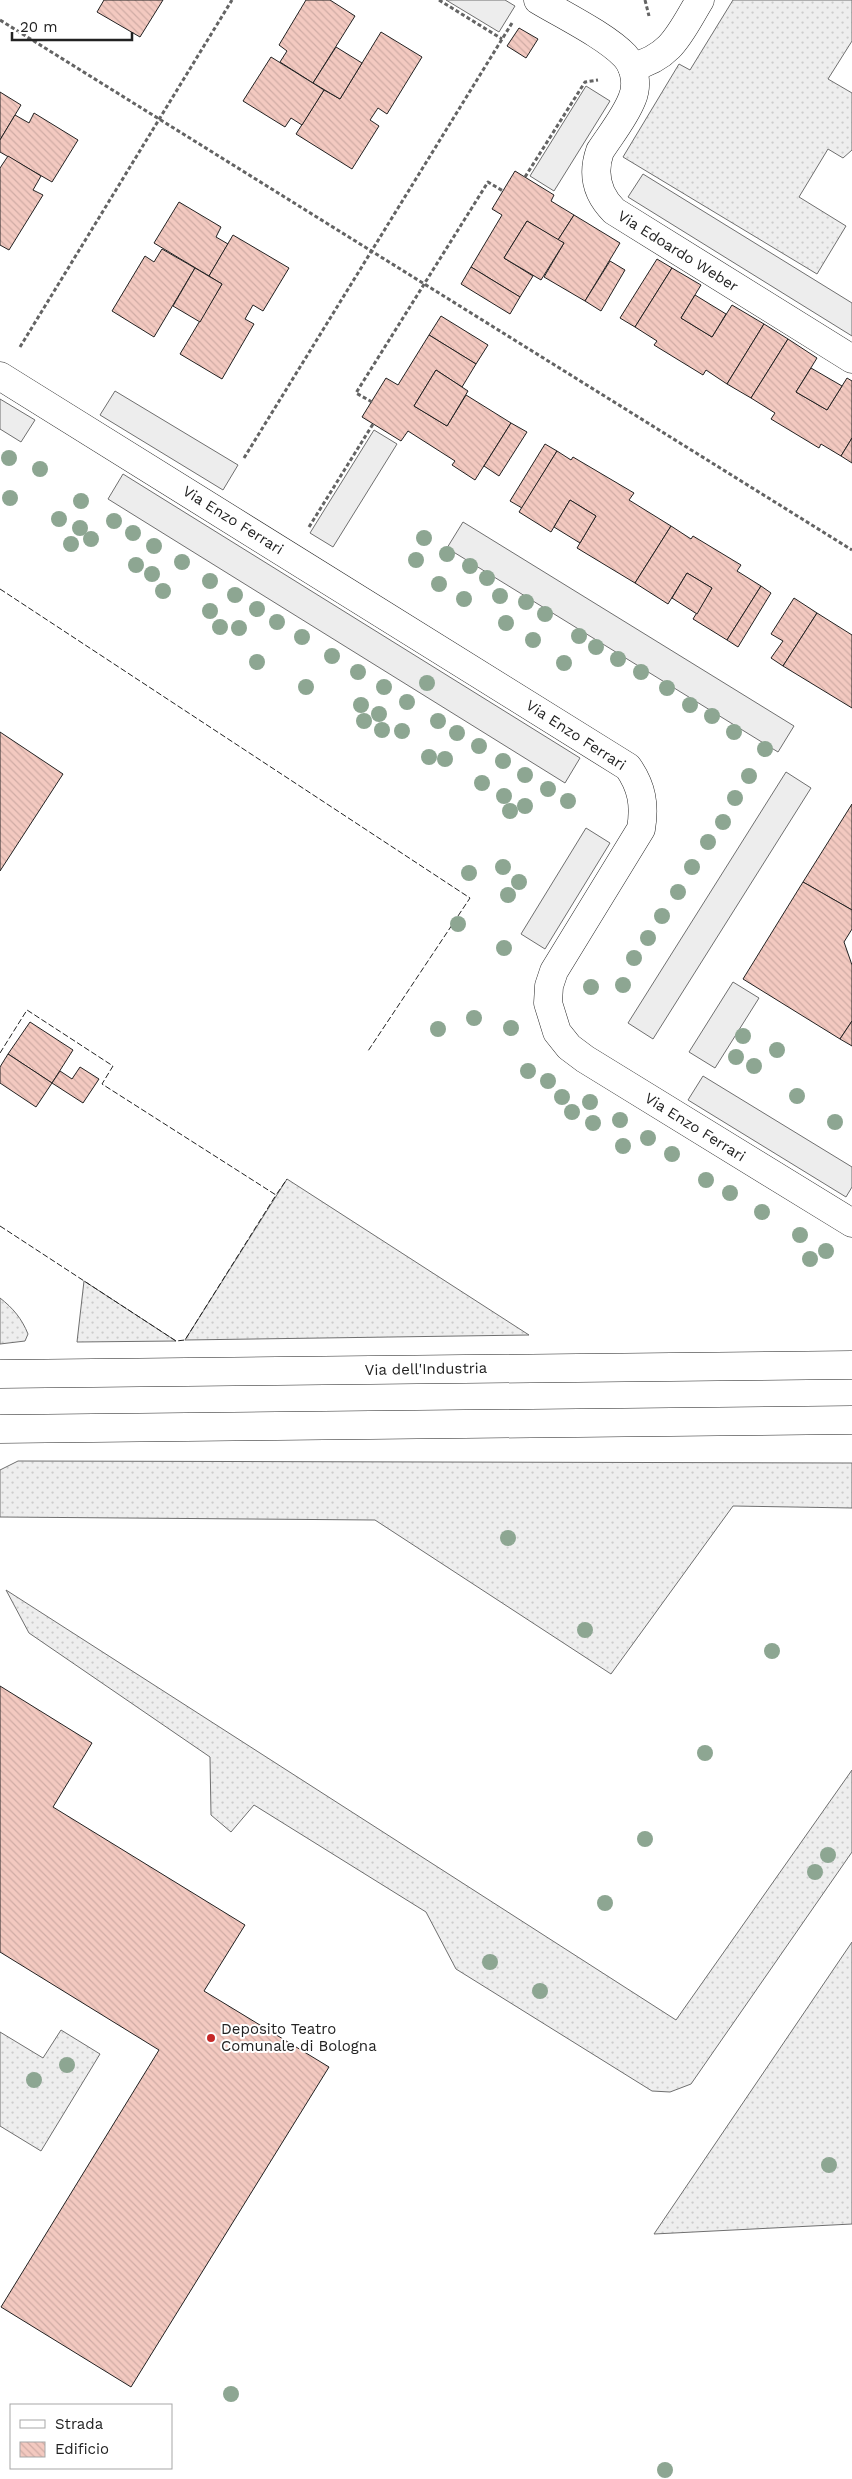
<svg xmlns="http://www.w3.org/2000/svg" width="852" height="2479" font-family="'Work Sans',sans-serif">
	<defs>
		<pattern id="grass-dots" width="8" height="8" patternUnits="userSpaceOnUse" patternTransform="scale(1.25)"><rect width="8" height="8" fill="#eee"/><path d="M2 2h.1M6 6h.1" fill="none" stroke="#ccc" stroke-width="1.8" stroke-linecap="round"/></pattern>
		<pattern id="building-back-hatch" width="6" height="6" patternUnits="userSpaceOnUse" patternTransform="scale(1.25)"><rect width="6" height="6" fill="#f3c9c0"/><path d="M-1 5l2 2M0 0l6 6M5-1l2 2" fill="none" stroke="#d0aca5"/></pattern>
	</defs>
	<rect width="100%" height="100%" fill="#fff"/>
	<g fill="url(#grass-dots)" stroke="#6f6f6f">
		<polygon points="733,0 852,0 852,41 828,79 852,93 852,150 843,158 828,149 799,197 846,226 817,274 623,157 679,64 690,70"/>
		<polygon points="287,1179 529,1335 185,1340"/>
		<polygon points="84,1281 176,1341 77,1342"/>
		<path d="M 0,1298 C 13,1308 22,1319 28,1334 L 25,1341 L 0,1344 Z"/>
		<polygon points="18,1461 852,1463 852,1508 733,1506 611,1674 375,1520 0,1517 0,1470"/>
		<polygon points="6,1590 676,2020 852,1770 852,1852 691,2084 670,2092 652,2091 456,1969 426,1912 254,1805 231,1832 211,1815 210,1757 29,1633"/>
		<polygon points="852,1942 852,2224 654,2234"/>
		<polygon points="61,2030 100,2054 41,2151 0,2126 0,2032 43,2058"/>
	</g>
	<g fill="#ededed" stroke="#6f6f6f">
		<polygon points="446,0 505,0 515,6 499,32"/>
		<polygon points="586,86 610,101 554,191 530,176"/>
		<polygon points="643,174 852,303 852,336 628,197"/>
		<polygon points="115,391 238,465 223,490 100,415"/>
		<polygon points="0,399 35,420 21,442 0,429"/>
		<polygon points="374,430 397,444 333,547 310,533"/>
		<polygon points="123,474 580,758 565,783 108,499"/>
		<polygon points="463,522 794,726 778,752 447,548"/>
		<polygon points="786,772 811,788 653,1039 628,1023"/>
		<polygon points="586,828 610,843 545,949 521,934"/>
		<polygon points="733,982 759,998 715,1068 689,1052"/>
		<polygon points="703,1076 852,1167 852,1187 846,1197 688,1100"/>
	</g>
	<g fill="url(#building-back-hatch)" stroke="#222">
		<polygon points="104,0 163,0 140,37 97,12"/>
		<polygon points="306,0 330,0 355,16 313,83 280,62 287,51 279,45"/>
		<polygon points="519,28 538,39 526,58 507,46"/>
		<polygon points="381,32 422,57 387,114 378,108 370,120 379,126 352,169 296,134 324,90 340,99"/>
		<polygon points="336,47 362,63 340,99 313,83"/>
		<polygon points="271,57 324,90 302,125 291,118 285,127 243,101"/>
		<polygon points="0,92 21,105 0,140"/>
		<polygon points="34,113 78,140 52,182 0,152 0,140 15,115 29,123"/>
		<polygon points="8,156 41,176 33,190 43,195 9,250 0,245 0,168"/>
		<polygon points="515,171 554,195 551,201 574,215 558,240 527,221 504,258 533,276 520,297 471,267 502,215 492,209"/>
		<polygon points="179,202 221,227 216,237 228,244 209,276 154,243"/>
		<polygon points="574,215 620,243 585,301 544,277 564,243 558,240"/>
		<polygon points="527,221 564,243 541,280 504,258"/>
		<polygon points="233,235 289,268 263,311 253,305 245,319 254,324 222,379 180,354 222,284 209,276"/>
		<polygon points="162,249 195,268 154,337 112,311 145,256 154,262"/>
		<polygon points="657,259 672,268 635,327 620,318"/>
		<polygon points="610,261 625,270 601,311 585,301"/>
		<polygon points="471,267 520,297 510,314 461,284"/>
		<polygon points="195,268 222,284 200,322 173,306"/>
		<polygon points="672,268 701,285 681,318 712,337 732,305 764,324 727,384 706,370 703,375 654,345 657,341 635,327"/>
		<polygon points="695,295 726,314 712,337 681,318"/>
		<polygon points="441,316 488,345 476,364 429,335"/>
		<polygon points="764,324 788,339 751,398 727,384"/>
		<polygon points="429,335 476,364 462,387 436,370 414,406 447,426 466,395 511,423 475,480 452,465 455,461 408,431 401,441 362,417 386,378 398,385"/>
		<polygon points="788,339 817,358 796,392 827,410 847,378 852,381 852,438 841,456 821,444 819,448 771,419 775,413 751,398"/>
		<polygon points="811,368 842,386 827,410 796,392"/>
		<polygon points="436,370 468,391 447,426 414,406"/>
		<polygon points="511,423 527,432 499,476 484,466"/>
		<polygon points="852,438 852,463 841,456"/>
		<polygon points="545,444 557,451 522,508 510,501"/>
		<polygon points="557,451 571,460 573,457 634,493 629,500 671,526 635,583 577,548 596,516 570,500 551,532 519,512"/>
		<polygon points="570,500 596,516 580,543 554,527"/>
		<polygon points="671,526 691,539 693,536 741,565 737,571 761,586 727,640 693,619 712,588 687,573 668,604 635,583"/>
		<polygon points="687,573 712,588 697,614 672,598"/>
		<polygon points="761,586 771,593 738,647 727,640"/>
		<polygon points="794,598 817,613 783,666 771,658 783,641 771,634"/>
		<polygon points="817,613 852,635 852,708 783,666"/>
		<polygon points="0,732 63,774 0,871"/>
		<polygon points="852,804 852,910 803,882"/>
		<polygon points="803,882 852,910 852,929 844,942 852,965 852,1021 840,1039 743,979"/>
		<polygon points="852,1021 852,1046 840,1039"/>
		<polygon points="30,1022 73,1050 52,1083 8,1054"/>
		<polygon points="8,1054 52,1083 36,1107 0,1083 0,1067"/>
		<polygon points="80,1067 99,1079 83,1103 52,1083 60,1071 72,1079"/>
		<polygon points="0,1686 92,1743 53,1807 245,1925 204,1991 329,2067 131,2387 1,2307 159,2050 0,1952"/>
	</g>
	<g fill="none" stroke-linecap="round" stroke-linejoin="round">
		<g stroke="#222" stroke-width="29">
			<g id="minor">
				<path d="M 538,0 C 563,15 606,36 625,56 C 635,67 638,85 632,99 C 625,117 611,134 600,151 C 592,174 597,194 614,211 L 852,359"/>
				<path d="M 632,67 C 672,57 680,33 700,0"/>
				<path d="M 0,376 L 628,767 C 642,787 645,805 641,829 L 554,971 L 549,986 L 548,1003 L 557,1032 L 569,1047 L 585,1059 L 852,1223"/>
			</g>
		</g>
		<g stroke="#222" stroke-width="29">
			<g id="primary">
				<polyline points="0,1374 852,1365"/>
				<polyline points="0,1429 852,1420"/>
			</g>
		</g>
		<g stroke="#646464" stroke-width="3" stroke-dasharray="4 2.5" stroke-linecap="butt">
			<polyline points="439,0 502,39"/>
			<polyline points="645,0 649,16"/>
			<polyline points="0,20 852,550"/>
			<polyline points="525,177 585,82 598,80"/>
			<polyline points="20,347 232,0"/>
			<polyline points="372,402 356,393 488,182 503,191"/>
			<polyline points="244,458 512,23"/>
			<polyline points="309,527 373,424"/>
		</g>
		<use href="#minor" stroke="#fff" stroke-width="28"/>
		<use href="#primary" stroke="#fff" stroke-width="28"/>
		<g stroke="#222" stroke-width="1" stroke-dasharray="6 2.5" stroke-linecap="butt">
			<polyline points="0,589 470,898 368,1051"/>
			<polyline points="0,1053 27,1010 113,1066 102,1084 276,1195 287,1179"/>
			<polyline points="0,1226 176,1341 185,1340 276,1195"/>
		</g>
	</g>
	<g fill="#8da692">
		<circle cx="9" cy="458" r="8"/>
		<circle cx="40" cy="469" r="8"/>
		<circle cx="10" cy="498" r="8"/>
		<circle cx="81" cy="501" r="8"/>
		<circle cx="59" cy="519" r="8"/>
		<circle cx="114" cy="521" r="8"/>
		<circle cx="80" cy="528" r="8"/>
		<circle cx="133" cy="533" r="8"/>
		<circle cx="424" cy="538" r="8"/>
		<circle cx="91" cy="539" r="8"/>
		<circle cx="71" cy="544" r="8"/>
		<circle cx="154" cy="546" r="8"/>
		<circle cx="447" cy="554" r="8"/>
		<circle cx="416" cy="560" r="8"/>
		<circle cx="182" cy="562" r="8"/>
		<circle cx="136" cy="565" r="8"/>
		<circle cx="470" cy="566" r="8"/>
		<circle cx="152" cy="574" r="8"/>
		<circle cx="487" cy="578" r="8"/>
		<circle cx="210" cy="581" r="8"/>
		<circle cx="439" cy="584" r="8"/>
		<circle cx="163" cy="591" r="8"/>
		<circle cx="235" cy="595" r="8"/>
		<circle cx="500" cy="596" r="8"/>
		<circle cx="464" cy="599" r="8"/>
		<circle cx="526" cy="602" r="8"/>
		<circle cx="257" cy="609" r="8"/>
		<circle cx="210" cy="611" r="8"/>
		<circle cx="545" cy="614" r="8"/>
		<circle cx="277" cy="622" r="8"/>
		<circle cx="506" cy="623" r="8"/>
		<circle cx="220" cy="627" r="8"/>
		<circle cx="239" cy="628" r="8"/>
		<circle cx="579" cy="636" r="8"/>
		<circle cx="302" cy="637" r="8"/>
		<circle cx="533" cy="640" r="8"/>
		<circle cx="596" cy="647" r="8"/>
		<circle cx="332" cy="656" r="8"/>
		<circle cx="618" cy="659" r="8"/>
		<circle cx="257" cy="662" r="8"/>
		<circle cx="564" cy="663" r="8"/>
		<circle cx="358" cy="672" r="8"/>
		<circle cx="641" cy="672" r="8"/>
		<circle cx="427" cy="683" r="8"/>
		<circle cx="306" cy="687" r="8"/>
		<circle cx="384" cy="687" r="8"/>
		<circle cx="667" cy="688" r="8"/>
		<circle cx="407" cy="702" r="8"/>
		<circle cx="361" cy="705" r="8"/>
		<circle cx="690" cy="705" r="8"/>
		<circle cx="379" cy="714" r="8"/>
		<circle cx="712" cy="716" r="8"/>
		<circle cx="364" cy="721" r="8"/>
		<circle cx="438" cy="721" r="8"/>
		<circle cx="382" cy="730" r="8"/>
		<circle cx="402" cy="731" r="8"/>
		<circle cx="734" cy="732" r="8"/>
		<circle cx="457" cy="733" r="8"/>
		<circle cx="479" cy="746" r="8"/>
		<circle cx="765" cy="749" r="8"/>
		<circle cx="429" cy="757" r="8"/>
		<circle cx="445" cy="759" r="8"/>
		<circle cx="503" cy="761" r="8"/>
		<circle cx="525" cy="775" r="8"/>
		<circle cx="749" cy="776" r="8"/>
		<circle cx="482" cy="783" r="8"/>
		<circle cx="548" cy="789" r="8"/>
		<circle cx="504" cy="796" r="8"/>
		<circle cx="735" cy="798" r="8"/>
		<circle cx="568" cy="801" r="8"/>
		<circle cx="525" cy="806" r="8"/>
		<circle cx="510" cy="811" r="8"/>
		<circle cx="723" cy="822" r="8"/>
		<circle cx="708" cy="842" r="8"/>
		<circle cx="503" cy="867" r="8"/>
		<circle cx="692" cy="867" r="8"/>
		<circle cx="469" cy="873" r="8"/>
		<circle cx="519" cy="882" r="8"/>
		<circle cx="678" cy="892" r="8"/>
		<circle cx="508" cy="895" r="8"/>
		<circle cx="662" cy="916" r="8"/>
		<circle cx="458" cy="924" r="8"/>
		<circle cx="648" cy="938" r="8"/>
		<circle cx="504" cy="948" r="8"/>
		<circle cx="634" cy="958" r="8"/>
		<circle cx="623" cy="985" r="8"/>
		<circle cx="591" cy="987" r="8"/>
		<circle cx="474" cy="1018" r="8"/>
		<circle cx="511" cy="1028" r="8"/>
		<circle cx="438" cy="1029" r="8"/>
		<circle cx="743" cy="1036" r="8"/>
		<circle cx="777" cy="1050" r="8"/>
		<circle cx="736" cy="1057" r="8"/>
		<circle cx="754" cy="1066" r="8"/>
		<circle cx="528" cy="1071" r="8"/>
		<circle cx="548" cy="1081" r="8"/>
		<circle cx="797" cy="1096" r="8"/>
		<circle cx="562" cy="1097" r="8"/>
		<circle cx="590" cy="1102" r="8"/>
		<circle cx="572" cy="1112" r="8"/>
		<circle cx="620" cy="1120" r="8"/>
		<circle cx="835" cy="1122" r="8"/>
		<circle cx="593" cy="1123" r="8"/>
		<circle cx="648" cy="1138" r="8"/>
		<circle cx="623" cy="1146" r="8"/>
		<circle cx="672" cy="1154" r="8"/>
		<circle cx="706" cy="1180" r="8"/>
		<circle cx="730" cy="1193" r="8"/>
		<circle cx="762" cy="1212" r="8"/>
		<circle cx="800" cy="1235" r="8"/>
		<circle cx="826" cy="1251" r="8"/>
		<circle cx="810" cy="1259" r="8"/>
		<circle cx="508" cy="1538" r="8"/>
		<circle cx="585" cy="1630" r="8"/>
		<circle cx="772" cy="1651" r="8"/>
		<circle cx="705" cy="1753" r="8"/>
		<circle cx="645" cy="1839" r="8"/>
		<circle cx="828" cy="1855" r="8"/>
		<circle cx="815" cy="1872" r="8"/>
		<circle cx="605" cy="1903" r="8"/>
		<circle cx="490" cy="1962" r="8"/>
		<circle cx="540" cy="1991" r="8"/>
		<circle cx="67" cy="2065" r="8"/>
		<circle cx="34" cy="2080" r="8"/>
		<circle cx="829" cy="2165" r="8"/>
		<circle cx="231" cy="2394" r="8"/>
		<circle cx="665" cy="2470" r="8"/>
	</g>
	<circle fill="#c62828" stroke="#fff" stroke-width="2" cx="211" cy="2038" r="5"/>
	<g text-anchor="middle" dominant-baseline="central" stroke-width="4" stroke-linejoin="round" paint-order="stroke">
		<g font-size="15" fill="#222" stroke="#fff">
			<text transform="translate(678 251) rotate(32)">Via Edoardo Weber</text>
			<text transform="translate(233 520) rotate(32)">Via Enzo Ferrari</text>
			<text transform="translate(576 735) rotate(33)">Via Enzo Ferrari</text>
			<text transform="translate(695 1127) rotate(32)">Via Enzo Ferrari</text>
			<text transform="translate(426 1369) rotate(-1)">Via dell'Industria</text>
		</g>
		<g font-size="15" fill="#222" stroke="#fff" text-anchor="start">
			<text x="221" y="2029">Deposito Teatro<tspan x="221" dy="17">Comunale di Bologna</tspan></text>
		</g>
	</g>
	<rect x="10" y="2404" width="162" height="65" fill="#ffffff" stroke="#a7a7a7"/>
	<rect x="20" y="2420" width="25" height="8" fill="#ffffff" stroke="#a7a7a7"/>
	<text x="55" y="2429" font-size="15" fill="#222222">Strada</text>
	<rect x="20" y="2442" width="25" height="15" fill="url(#building-back-hatch)" stroke="#a7a7a7"/>
	<text x="55" y="2454" font-size="15" fill="#222222">Edificio</text>
	<path d="M12 32v8h120v-8" fill="none" stroke="#222222" stroke-width="2.5"/>
	<text x="20" y="32" font-size="15" fill="#222222" stroke="#ffffff" stroke-width="4" paint-order="stroke">20 m</text>
</svg>
